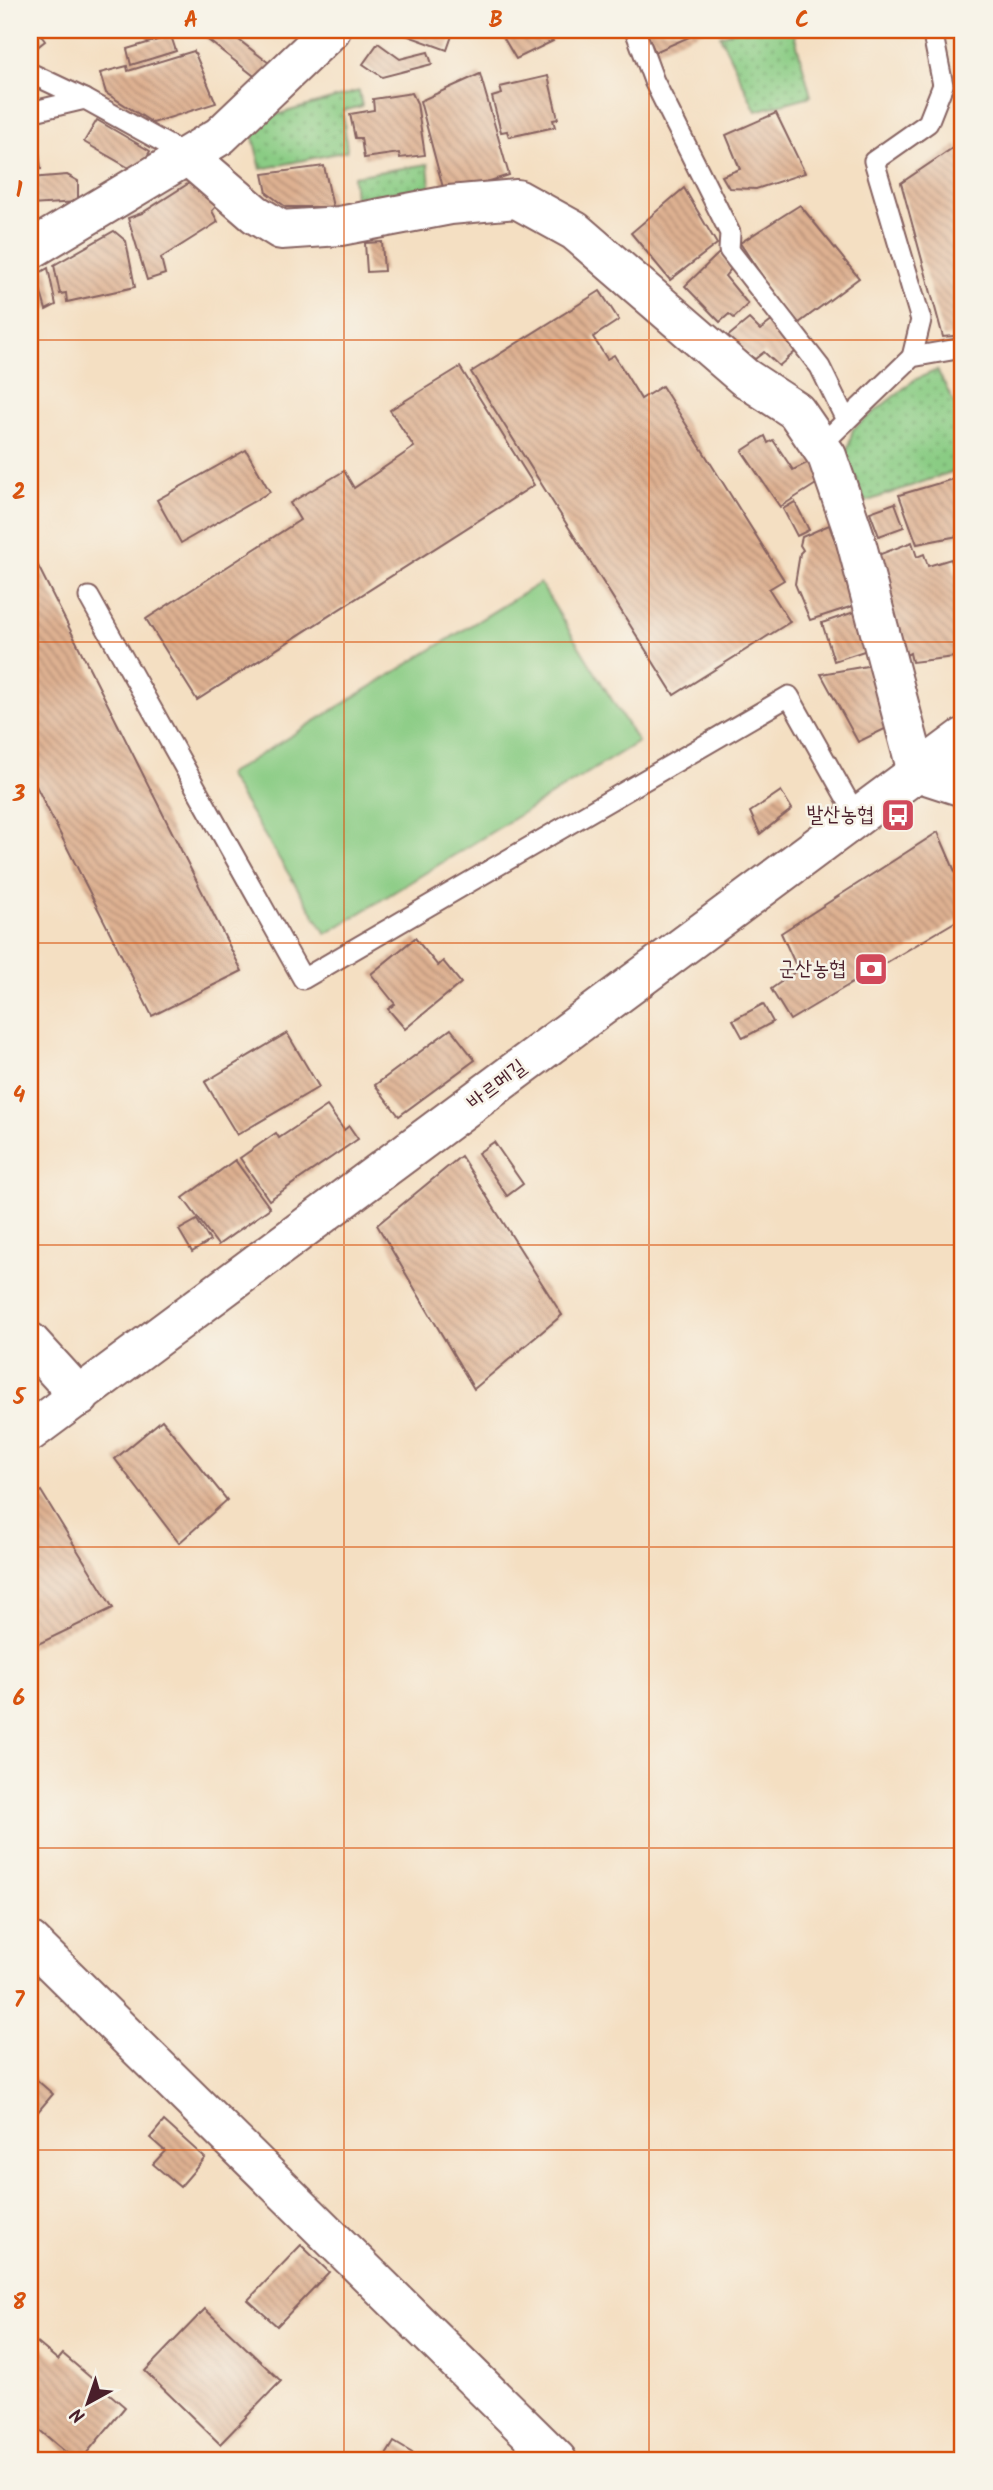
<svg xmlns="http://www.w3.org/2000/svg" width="993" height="2490" font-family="Kalam,'Poor Story',sans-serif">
	<defs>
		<pattern id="grass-dots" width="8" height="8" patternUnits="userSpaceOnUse" patternTransform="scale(1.75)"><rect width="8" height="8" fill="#8acc84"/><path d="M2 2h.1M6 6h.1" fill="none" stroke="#73a56c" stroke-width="1.8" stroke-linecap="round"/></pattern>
		<pattern id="building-back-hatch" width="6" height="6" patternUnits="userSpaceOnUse" patternTransform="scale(1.75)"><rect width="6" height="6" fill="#deb191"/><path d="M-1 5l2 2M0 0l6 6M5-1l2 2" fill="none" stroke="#b68f77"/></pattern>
	</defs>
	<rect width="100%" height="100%" fill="#f7f3e8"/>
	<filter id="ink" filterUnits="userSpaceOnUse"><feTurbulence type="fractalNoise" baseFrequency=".0143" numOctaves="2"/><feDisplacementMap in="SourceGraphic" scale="14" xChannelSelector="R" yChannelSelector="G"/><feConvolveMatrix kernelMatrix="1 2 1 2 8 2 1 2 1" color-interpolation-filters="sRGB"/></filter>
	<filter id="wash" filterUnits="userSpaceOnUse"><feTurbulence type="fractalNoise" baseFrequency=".00686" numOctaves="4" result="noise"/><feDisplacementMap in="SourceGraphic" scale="28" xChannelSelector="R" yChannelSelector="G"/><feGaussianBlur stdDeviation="1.57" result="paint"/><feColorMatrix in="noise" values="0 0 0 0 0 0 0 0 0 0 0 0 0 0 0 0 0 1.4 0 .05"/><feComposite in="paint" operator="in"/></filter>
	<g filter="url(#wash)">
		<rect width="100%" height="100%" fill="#f4dfc2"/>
		<g fill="url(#grass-dots)" stroke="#6a7658" stroke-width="2">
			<polygon points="736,30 793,30 811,96 756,111 720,36"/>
			<polygon points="359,91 362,106 343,111 347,151 261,169 251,129 262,119"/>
			<polygon points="428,164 430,187 355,198 353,176"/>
			<polygon points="937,370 963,420 963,468 865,502 846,455 853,429 914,380"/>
		</g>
		<polygon fill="#8acc84" stroke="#6a7658" stroke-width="2" points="540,583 638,742 326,934 227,775"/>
		<g id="blocks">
			<g fill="url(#building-back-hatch)">
				<polygon points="30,30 37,30 45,41 31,52"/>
				<polygon points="195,30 226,30 269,63 262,82"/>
				<polygon points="392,30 454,30 447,50"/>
				<polygon points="499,30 546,30 553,41 516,59"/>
				<polygon points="645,30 705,30 655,52"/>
				<polygon points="171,36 176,51 131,65 127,49"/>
				<polygon points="378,43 400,59 428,52 432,64 382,77 363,64"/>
				<polygon points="194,51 216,103 153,123 106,93 100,73 127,66 128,71"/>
				<polygon points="480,74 509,175 445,195 420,101"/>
				<polygon points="548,76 558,119 553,120 555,127 509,137 507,131 501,132 492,97 502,94 500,87"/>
				<polygon points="412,93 417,103 425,155 400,158 399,153 364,158 361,138 355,138 350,114 374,110 373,99"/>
				<polygon points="776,113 805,173 756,189 729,188 722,176 740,169 726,135"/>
				<polygon points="97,120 150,151 138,173 84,142"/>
				<polygon points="35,121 41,169 30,170 30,123"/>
				<polygon points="957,145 963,161 963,335 943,337 901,183"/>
				<polygon points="324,166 333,207 286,207 267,193 263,174"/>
				<polygon points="67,175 78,181 78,202 30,205 30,178"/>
				<polygon points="194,180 219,203 212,211 218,222 161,258 165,274 147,280 128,218 142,213"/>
				<polygon points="684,188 717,244 670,280 631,233"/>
				<polygon points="800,205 859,278 795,326 740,243"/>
				<polygon points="114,231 126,241 135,287 67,302 66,293 60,294 54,265"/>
				<polygon points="382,242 384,271 367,272 365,243"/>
				<polygon points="719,253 731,269 725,276 748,304 734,318 729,314 720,322 685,286"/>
				<polygon points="48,268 56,305 46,310 36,275"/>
				<polygon points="600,291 619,320 593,337 607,359 614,355 641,399 662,386 784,580 769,589 790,622 674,695 471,372"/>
				<polygon points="749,319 760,330 773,320 795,352 779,366 764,352 755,359 726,338"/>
				<polygon points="460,367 534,485 197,700 146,619 300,520 290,503 344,471 354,488 414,447 390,410"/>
				<polygon points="765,436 768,443 773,440 793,470 813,460 824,479 780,507 742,451"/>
				<polygon points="246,450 270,492 181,543 157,500"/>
				<polygon points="963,476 963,535 917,544 899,495"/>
				<polygon points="795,502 809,530 797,536 783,509"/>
				<polygon points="895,503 904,527 879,536 870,512"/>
				<polygon points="829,525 859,604 810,620 795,584 800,553 803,550 800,545 802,537"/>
				<polygon points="912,542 917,557 924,554 928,566 951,559 963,599 963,656 912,662 910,653 906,655 878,555"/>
				<polygon points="30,550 242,971 152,1016 30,774"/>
				<polygon points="863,609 876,647 834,661 822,623"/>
				<polygon points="873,665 887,728 858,742 821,674"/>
				<polygon points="781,791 792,809 760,834 750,812"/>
				<polygon points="938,832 963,890 963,917 790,1020 771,989 798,970 781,933"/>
				<polygon points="415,938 438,966 443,961 461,983 405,1029 388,1009 395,1004 371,974"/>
				<polygon points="763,1004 773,1022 743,1038 733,1020"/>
				<polygon points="451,1029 475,1060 399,1116 375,1085"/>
				<polygon points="287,1033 319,1087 237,1135 205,1082"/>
				<polygon points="327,1106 344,1130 349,1126 358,1139 269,1200 240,1158 276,1133 279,1138"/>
				<polygon points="494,1142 523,1184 507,1196 478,1153"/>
				<polygon points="461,1156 562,1315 474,1389 377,1225"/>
				<polygon points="235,1160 270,1208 218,1245 183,1198"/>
				<polygon points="197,1220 210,1241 192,1252 179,1230"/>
				<polygon points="162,1420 227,1500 179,1543 115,1459"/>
				<polygon points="41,1491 113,1608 30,1648 30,1498"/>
				<polygon points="30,2074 53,2094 30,2121"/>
				<polygon points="164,2121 205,2158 180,2187 153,2164 165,2151 150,2138"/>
				<polygon points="301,2245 329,2272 277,2326 248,2300"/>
				<polygon points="205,2309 281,2381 220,2444 145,2371"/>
				<polygon points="34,2340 58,2360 63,2354 125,2407 81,2460 75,2460 30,2422 30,2345"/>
				<polygon points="394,2442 424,2460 383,2460"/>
			</g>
		</g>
	</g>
	<g filter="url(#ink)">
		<use href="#blocks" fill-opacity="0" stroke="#866260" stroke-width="2"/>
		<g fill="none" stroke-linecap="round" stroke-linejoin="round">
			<g stroke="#866260" stroke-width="23">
				<g id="service">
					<polyline points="635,30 654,81 730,233 729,250 820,367 846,420"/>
					<polyline points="30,73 85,99"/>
					<polyline points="30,112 85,99 188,156"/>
					<polyline points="912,357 921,320 874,161 928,123 943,85 932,30"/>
					<polyline points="820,446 912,357 963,348"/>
					<polyline points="89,597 303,979 789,696 857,817"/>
				</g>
			</g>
			<g stroke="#866260" stroke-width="42">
				<g id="minor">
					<polyline points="188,156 255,214 281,230 340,226 450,205 517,199 575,231 744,377 796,411 827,456 854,534 917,772 963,787"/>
					<polyline points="30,250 220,136 331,30"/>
					<polyline points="30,1342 80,1397"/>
				</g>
			</g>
			<g stroke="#866260" stroke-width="42">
				<g id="tertiary">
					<polyline points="30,1432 963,738"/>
					<polyline points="30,1941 557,2460"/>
				</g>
			</g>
			<use href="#service" stroke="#fff" stroke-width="19"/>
			<use href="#minor" stroke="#fff" stroke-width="38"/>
			<use href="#tertiary" stroke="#fff" stroke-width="38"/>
		</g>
	</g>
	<path fill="none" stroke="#d8530f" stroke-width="2" stroke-opacity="0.55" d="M 344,30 L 344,2460M 649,30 L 649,2460M 30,340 L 963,340M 30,642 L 963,642M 30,943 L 963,943M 30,1245 L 963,1245M 30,1547 L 963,1547M 30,1848 L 963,1848M 30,2150 L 963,2150"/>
	<defs>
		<g id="bus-square" transform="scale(1.75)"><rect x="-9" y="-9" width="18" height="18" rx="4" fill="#d1495b" stroke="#f7f3e8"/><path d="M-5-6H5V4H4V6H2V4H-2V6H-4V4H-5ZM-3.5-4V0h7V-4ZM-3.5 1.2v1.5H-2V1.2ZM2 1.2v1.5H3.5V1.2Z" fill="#fff"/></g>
		<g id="bank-square" transform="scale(1.75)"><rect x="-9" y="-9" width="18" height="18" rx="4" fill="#d1495b" stroke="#f7f3e8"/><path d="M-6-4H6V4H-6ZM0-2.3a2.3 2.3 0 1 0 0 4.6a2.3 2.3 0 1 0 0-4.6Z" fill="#fff"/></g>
	</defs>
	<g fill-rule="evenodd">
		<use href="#bus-square" x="898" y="815"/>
		<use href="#bank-square" x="871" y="969"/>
	</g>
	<g text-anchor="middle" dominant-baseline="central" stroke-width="5" stroke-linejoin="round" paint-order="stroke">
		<g font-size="21" fill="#4a1f2b" stroke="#f7f3e8" text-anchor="end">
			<text x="874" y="815">발산농협</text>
			<text x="846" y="969">군산농협</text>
		</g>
		<g font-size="21" fill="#4a1f2b" stroke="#f7f3e8">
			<text transform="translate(497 1085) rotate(-37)">바르메길</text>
		</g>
	</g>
	<rect width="993" height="2490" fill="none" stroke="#f7f3e8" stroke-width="77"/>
	<g transform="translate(88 2403) rotate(220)" stroke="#f7f3e8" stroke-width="5" paint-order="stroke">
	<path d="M0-5L12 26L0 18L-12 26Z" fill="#4a1f2b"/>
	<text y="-10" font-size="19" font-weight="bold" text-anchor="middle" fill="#4a1f2b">N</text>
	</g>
	<rect x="38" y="38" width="916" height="2414" fill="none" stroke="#d8530f" stroke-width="2.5"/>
	<g font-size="23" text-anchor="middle" font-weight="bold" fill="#d8530f">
		<text x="191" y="27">A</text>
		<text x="496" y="27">B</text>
		<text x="802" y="27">C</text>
		<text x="19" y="197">1</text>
		<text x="19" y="499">2</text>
		<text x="19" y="801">3</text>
		<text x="19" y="1102">4</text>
		<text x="19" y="1404">5</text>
		<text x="19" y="1705">6</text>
		<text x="19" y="2007">7</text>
		<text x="19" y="2309">8</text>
	</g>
</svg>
